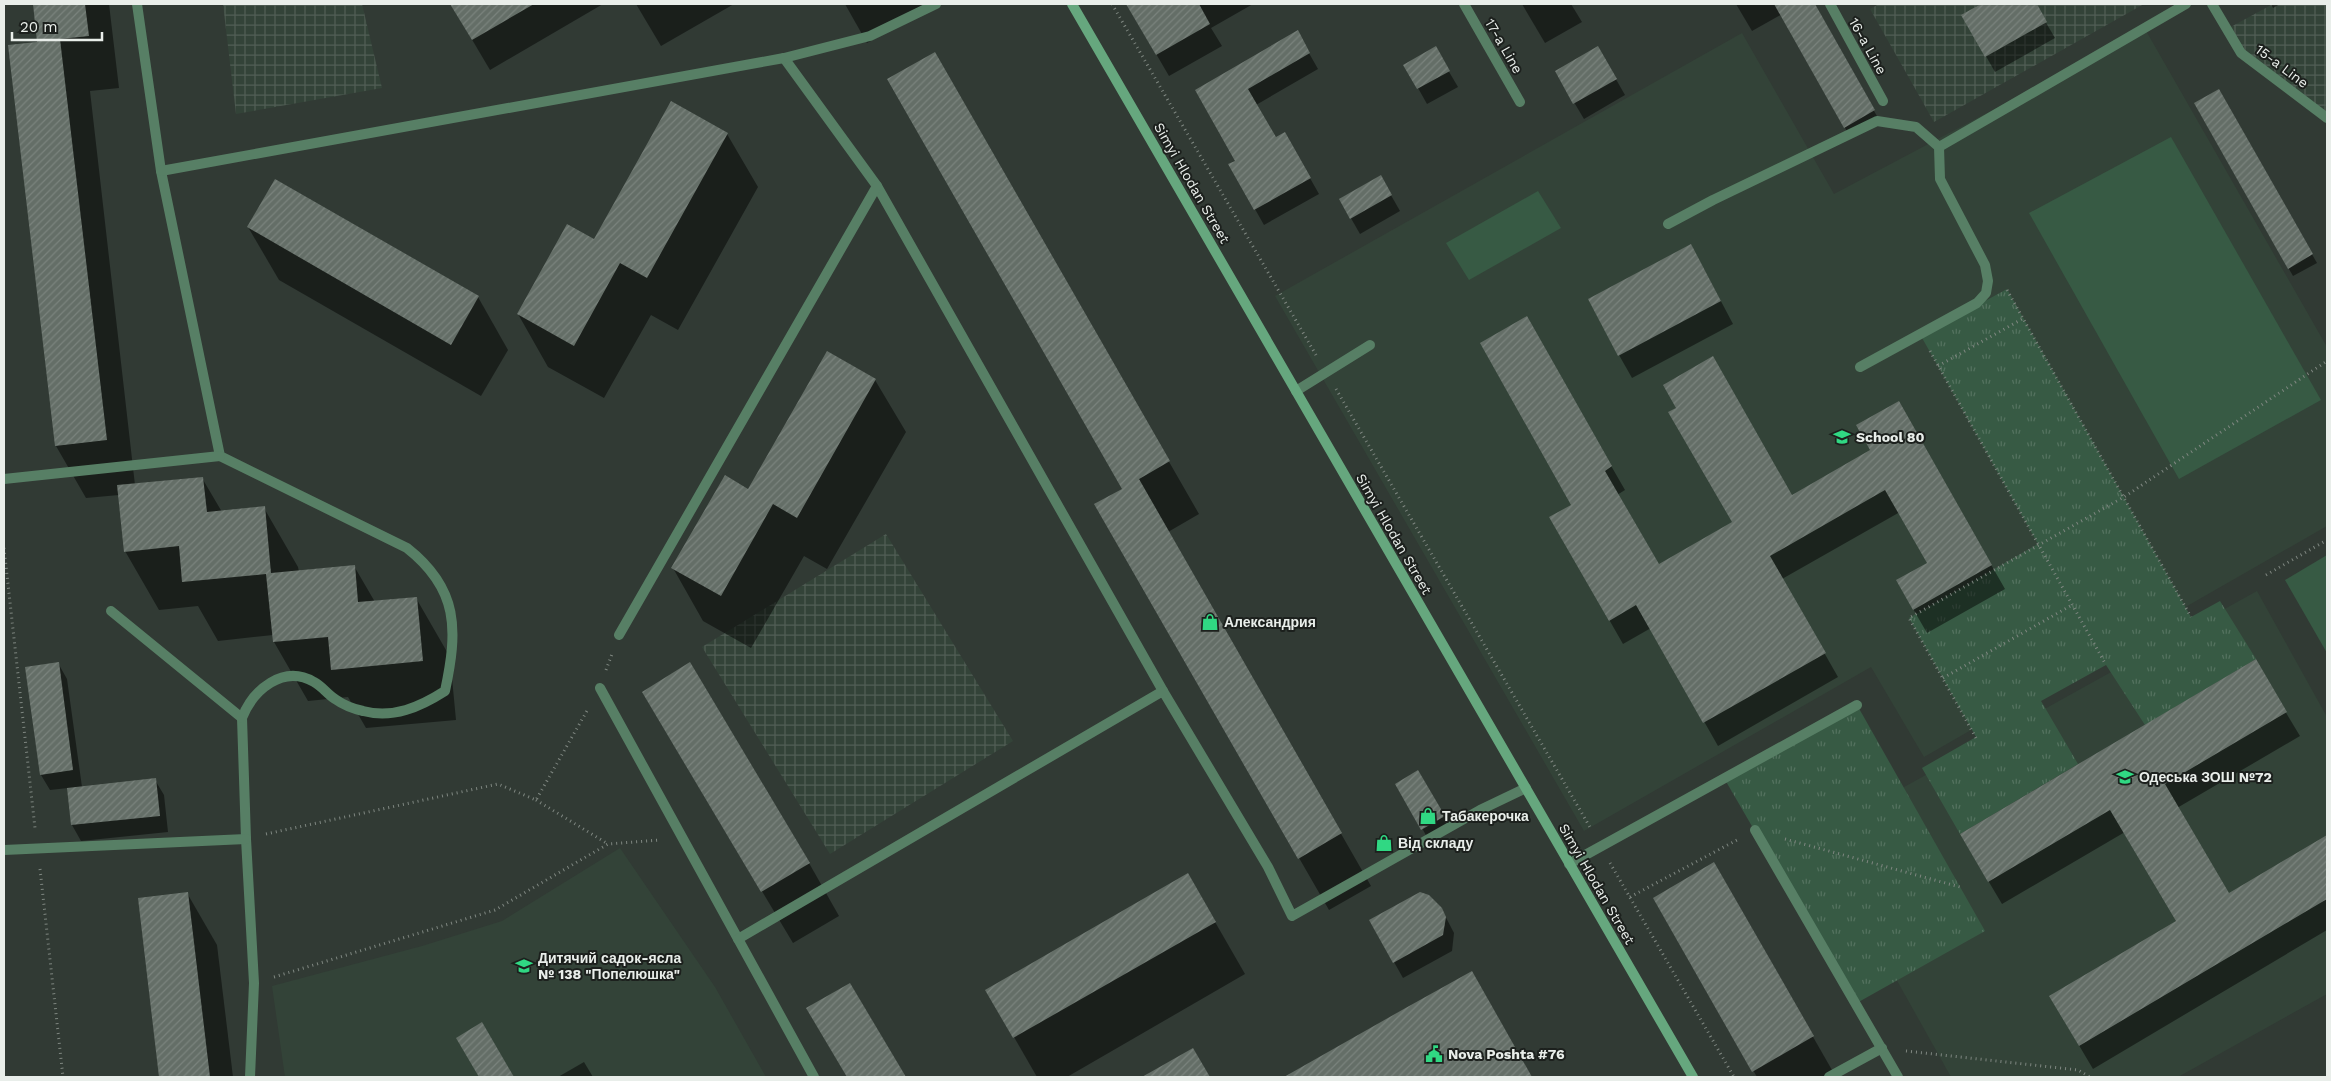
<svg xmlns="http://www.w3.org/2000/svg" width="2331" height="1081" font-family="'Work Sans',sans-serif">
	<defs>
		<pattern id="industrial-grid" width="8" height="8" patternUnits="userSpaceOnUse" patternTransform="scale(1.25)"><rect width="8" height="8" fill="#334338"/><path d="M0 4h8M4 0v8" fill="none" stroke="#515e55"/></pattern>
		<pattern id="grass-tufts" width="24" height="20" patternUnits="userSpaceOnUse" patternTransform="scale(1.25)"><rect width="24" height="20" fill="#375a44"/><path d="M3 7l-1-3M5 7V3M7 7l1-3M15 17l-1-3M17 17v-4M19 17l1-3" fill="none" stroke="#54725f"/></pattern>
		<pattern id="building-hatch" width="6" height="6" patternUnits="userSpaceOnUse" patternTransform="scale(1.25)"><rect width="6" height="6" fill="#646e67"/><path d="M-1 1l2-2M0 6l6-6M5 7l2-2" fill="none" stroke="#7a837d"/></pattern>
	</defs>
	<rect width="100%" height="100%" fill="#313a34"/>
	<g fill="#334338">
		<polygon points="2145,29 2327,347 2327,526 1924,757 1871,667 1584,831 1275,296 1742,33 1834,194"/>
		<polygon points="2257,591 2327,717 2327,994 2178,1077 1951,1077 1816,836"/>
		<polygon points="620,848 715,987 766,1077 285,1077 272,986 422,946 502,921"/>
	</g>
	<g fill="url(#industrial-grid)">
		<polygon points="223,4 362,4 382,88 236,114"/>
		<polygon points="1879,4 2144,4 1934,122 1870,9"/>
		<polygon points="2273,4 2327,4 2327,118 2241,53 2227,29"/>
		<polygon points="886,534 1013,741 830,854 702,647"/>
	</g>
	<g fill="url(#grass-tufts)">
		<polygon points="2007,289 2191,617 2220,601 2256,659 2145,725 2106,665 2041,701 2078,764 1960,834 1922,768 1976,737 1909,618 2038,544 1921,336"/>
		<polygon points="1857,705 1985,931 1855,1004 1724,778"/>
	</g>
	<g fill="#375a44">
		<polygon points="2171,137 2321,400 2179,479 2029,213"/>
		<polygon points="1538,191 1561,228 1469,280 1446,243"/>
		<polygon points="2327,555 2327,653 2285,580"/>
	</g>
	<g fill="#0007">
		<polygon points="34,4 109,4 119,88 90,91 135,485 202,478 222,512 264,508 298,567 299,572 354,566 375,602 416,598 450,657 456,720 366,728 348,697 308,701 274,642 273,635 218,641 198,606 159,610 125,551 119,495 86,498 56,446 10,46 38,43"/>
		<polygon points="451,4 603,4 490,70"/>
		<polygon points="636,4 734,4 661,46"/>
		<polygon points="845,4 939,4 867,43"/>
		<polygon points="1127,4 1253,4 1211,28 1222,46 1169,76"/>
		<polygon points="1522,4 1571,4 1582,22 1545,43"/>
		<polygon points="1736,4 1781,4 1786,12 1752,31"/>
		<polygon points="1984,4 2035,4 2055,38 1995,72 1963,16"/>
		<polygon points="2271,4 2280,4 2273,8"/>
		<polygon points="1820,15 1878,118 1849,135 1791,31"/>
		<polygon points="1297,32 1318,69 1256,105 1275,139 1285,134 1319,194 1264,225 1230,165 1236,161 1196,91"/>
		<polygon points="1435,48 1458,87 1427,104 1405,65"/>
		<polygon points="1598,48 1625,95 1584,119 1556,72"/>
		<polygon points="935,54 1199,514 1168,532 1371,886 1329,910 1096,505 1124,489"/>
		<polygon points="2218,90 2317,263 2293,276 2195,104"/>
		<polygon points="672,103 727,134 758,187 678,330 651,315 604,398 548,367 518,314 595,241"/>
		<polygon points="1380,176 1400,211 1360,234 1340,199"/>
		<polygon points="248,227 478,297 508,350 481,396 279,280"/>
		<polygon points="1704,269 1733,324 1632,378 1619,355"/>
		<polygon points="1526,318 1625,490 1617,495 1659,566 1792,496 1872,451 1898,402 2005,589 1927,633 1897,581 1928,563 1900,512 1782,579 1838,677 1718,746 1651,628 1623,644 1551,518 1573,505"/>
		<polygon points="875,380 906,432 827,569 804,556 751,648 703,621 673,568"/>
		<polygon points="2255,661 2300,736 2177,808 2229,895 2327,837 2327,930 2093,1069 2064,1020 2178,922 2125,832 2002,904 1961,835"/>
		<polygon points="58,663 67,679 82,787 155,780 164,795 168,832 81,841 72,825 68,788 50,790 41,775"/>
		<polygon points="674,744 809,863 839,916 793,943"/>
		<polygon points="1418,772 1448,824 1427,837 1397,784"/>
		<polygon points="1714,864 1836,1077 1757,1077 1655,898"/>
		<polygon points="1188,875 1245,974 1067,1077 1037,1077 987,990"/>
		<polygon points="187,893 217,945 233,1077 160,1077 139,899"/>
		<polygon points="1441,908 1454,933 1452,951 1403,978 1394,962"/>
		<polygon points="1471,973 1531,1077 1308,1077 1303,1068"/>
		<polygon points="850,984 905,1077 848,1077 808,1009"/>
		<polygon points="1193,1049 1209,1077 1145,1077"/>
		<polygon points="584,1062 593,1077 558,1077"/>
	</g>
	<g fill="url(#building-hatch)">
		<polygon points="33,4 85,4 89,36 60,39 107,440 55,446 8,45 37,42"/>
		<polygon points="450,4 534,4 472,40"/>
		<polygon points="1126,4 1199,4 1210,24 1156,55"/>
		<polygon points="1774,4 1815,4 1875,110 1844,128"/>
		<polygon points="1981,4 2037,4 2047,22 1985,57 1961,15"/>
		<polygon points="1298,30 1310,53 1248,89 1276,137 1285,132 1311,178 1254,210 1228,164 1235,161 1195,90"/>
		<polygon points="1436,46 1450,71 1417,89 1403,65"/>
		<polygon points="1598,46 1617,79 1573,104 1555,71"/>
		<polygon points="935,52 1170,461 1134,482 1139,479 1342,833 1298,859 1094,504 1122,489 887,79"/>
		<polygon points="2219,89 2313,254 2288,269 2194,103"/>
		<polygon points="671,101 728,133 647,278 620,263 574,346 517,314 567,224 594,239"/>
		<polygon points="1381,175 1392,195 1350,219 1339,199"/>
		<polygon points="275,179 479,296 451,345 247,227"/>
		<polygon points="1691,244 1721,301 1618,356 1588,299"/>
		<polygon points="1527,316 1612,466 1605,471 1659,564 1732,522 1668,412 1676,408 1663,385 1713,356 1792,495 1870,450 1856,425 1899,401 1992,565 1913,610 1896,580 1927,563 1885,490 1770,556 1826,653 1703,723 1636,605 1609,621 1549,517 1571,505 1480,343"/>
		<polygon points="827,351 876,379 797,518 773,504 721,596 671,568 725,475 748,489"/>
		<polygon points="203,477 207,512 265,506 271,573 355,565 358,602 417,597 423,661 331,670 328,637 273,642 266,574 182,582 179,546 124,552 117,485"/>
		<polygon points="2256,659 2287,712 2165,784 2229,893 2327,835 2327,899 2079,1046 2049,996 2176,921 2110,810 1988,882 1960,834"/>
		<polygon points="59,662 73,770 40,775 25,667"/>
		<polygon points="690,662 810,863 761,892 642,692"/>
		<polygon points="1418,770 1445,816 1421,830 1395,784"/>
		<polygon points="156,778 160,816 71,825 67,788"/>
		<polygon points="1714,862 1814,1036 1752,1072 1653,898"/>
		<polygon points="1188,873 1216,922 1013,1038 985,990"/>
		<polygon points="188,892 210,1077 159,1077 138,898"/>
		<polygon points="1420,892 1429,895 1442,908 1446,917 1443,935 1393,963 1369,920"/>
		<polygon points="1472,971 1532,1077 1284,1077 1402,1010"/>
		<polygon points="850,983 906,1077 847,1077 806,1008"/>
		<polygon points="482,1022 514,1077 479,1077 456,1038"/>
		<polygon points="1193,1048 1210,1077 1142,1077"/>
	</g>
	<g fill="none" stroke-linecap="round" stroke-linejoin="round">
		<g stroke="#7f8781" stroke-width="3" stroke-dasharray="1 4" stroke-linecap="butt">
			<polyline points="1112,4 1316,355"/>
			<polyline points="2007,290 2191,617"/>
			<polyline points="1930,351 2106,665"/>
			<polyline points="1938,366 2024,318"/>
			<polyline points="1336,389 1591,829"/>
			<polyline points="4,548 35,828"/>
			<polyline points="2266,575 2327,540"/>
			<polyline points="606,670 612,654"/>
			<polyline points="1943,678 2072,605"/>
			<polyline points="1976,738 1909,618 2124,497 2327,361"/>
			<polyline points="536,800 608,844"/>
			<polyline points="266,834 498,784 536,800 588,709"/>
			<polyline points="1785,839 1960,887"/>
			<polyline points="1610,863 1734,1077"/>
			<polyline points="40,869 63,1077"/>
			<polyline points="1630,897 1737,840"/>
			<polyline points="274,977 495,910 608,844 660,840"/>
			<polyline points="1906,1051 2078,1070 2090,1077"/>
		</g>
		<g stroke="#577f65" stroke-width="10">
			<path d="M 137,4 L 161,171 L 220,456 L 407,548 C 459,589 458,630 445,691 C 420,707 393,719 363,711 C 354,709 342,704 335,699 C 327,694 322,686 314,682 C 283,664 253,690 242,718 L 246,839 L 254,983 L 250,1077"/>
			<polyline points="1464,4 1520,102"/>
			<polyline points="1830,4 1883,101"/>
			<polyline points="784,58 877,186 1163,691"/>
			<polyline points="1939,147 2186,4"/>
			<polyline points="161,171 784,58 870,36 936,4"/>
			<polyline points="1668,224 1713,200 1877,121 1916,127 1939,147 1940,179 1985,265 1988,281 1986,293 1977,303 1860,367"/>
			<polyline points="1296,391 1370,345"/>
			<polyline points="4,479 220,456"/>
			<polyline points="111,611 242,718"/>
			<polyline points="619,635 877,186"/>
			<polyline points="600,688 814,1077"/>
			<polyline points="1755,830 1898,1077"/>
			<polyline points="4,850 246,839"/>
			<polyline points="1569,864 1857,705"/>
			<polyline points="738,939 1163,691 1268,867 1292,916 1480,810 1526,788"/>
			<polyline points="1829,1077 1882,1048"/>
		</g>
		<polyline stroke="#577f65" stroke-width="10" points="2212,4 2241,53 2327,118"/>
		<polyline stroke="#66a77e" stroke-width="10" points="1072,4 1693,1077"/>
	</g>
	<defs>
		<g id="school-bare" transform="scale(1.35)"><path d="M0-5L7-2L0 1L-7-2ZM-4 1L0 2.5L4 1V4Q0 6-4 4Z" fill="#30d883" stroke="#1c201d" stroke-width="2.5" paint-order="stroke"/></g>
		<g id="shop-bare" transform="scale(1.35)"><path d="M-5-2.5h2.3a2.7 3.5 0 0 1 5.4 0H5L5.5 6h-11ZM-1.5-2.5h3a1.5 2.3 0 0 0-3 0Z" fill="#30d883" stroke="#1c201d" stroke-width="2.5" paint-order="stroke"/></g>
		<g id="civic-bare" transform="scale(1.35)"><path d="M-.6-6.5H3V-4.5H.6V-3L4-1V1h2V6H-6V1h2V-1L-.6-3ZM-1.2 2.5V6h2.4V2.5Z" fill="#30d883" stroke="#1c201d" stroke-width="2.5" paint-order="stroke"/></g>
	</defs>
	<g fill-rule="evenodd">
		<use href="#school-bare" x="1842" y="437"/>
		<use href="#shop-bare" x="1210" y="622"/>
		<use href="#school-bare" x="2125" y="777"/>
		<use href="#shop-bare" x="1428" y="816"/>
		<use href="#shop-bare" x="1384" y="843"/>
		<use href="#school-bare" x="524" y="966"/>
		<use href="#civic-bare" x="1434" y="1054"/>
	</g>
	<g text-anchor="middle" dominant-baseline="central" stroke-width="4" stroke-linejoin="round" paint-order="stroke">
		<g font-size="14" fill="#e9eeea" stroke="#1c201d">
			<text transform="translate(1504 46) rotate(60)">17-a Line</text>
			<text transform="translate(1868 46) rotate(61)">16-a Line</text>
			<text transform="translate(2282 66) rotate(37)">15-a Line</text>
			<text transform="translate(1192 183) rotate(60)">Simyi Hlodan Street</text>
			<text transform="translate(1394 534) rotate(60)">Simyi Hlodan Street</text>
			<text transform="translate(1597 884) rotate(60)">Simyi Hlodan Street</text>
		</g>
		<g font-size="14" font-weight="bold" fill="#e9eeea" stroke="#1c201d" text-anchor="start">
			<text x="1856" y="437">School 80</text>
			<text x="1224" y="622">Александрия</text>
			<text x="2139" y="777">Одеська ЗОШ №72</text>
			<text x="1442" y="816">Табакерочка</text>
			<text x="1398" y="843">Від складу</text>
			<text x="538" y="958">Дитячий садок-ясла<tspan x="538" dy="16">№ 138 "Попелюшка"</tspan></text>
			<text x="1448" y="1054">Nova Poshta #76</text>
		</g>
	</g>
	<rect width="2331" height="1081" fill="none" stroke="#e9eeea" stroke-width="10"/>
	<path d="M12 32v8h90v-8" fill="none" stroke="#e9eeea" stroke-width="2.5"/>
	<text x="20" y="32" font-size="15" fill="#e9eeea" stroke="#1c201d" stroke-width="4" paint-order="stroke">20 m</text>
</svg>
